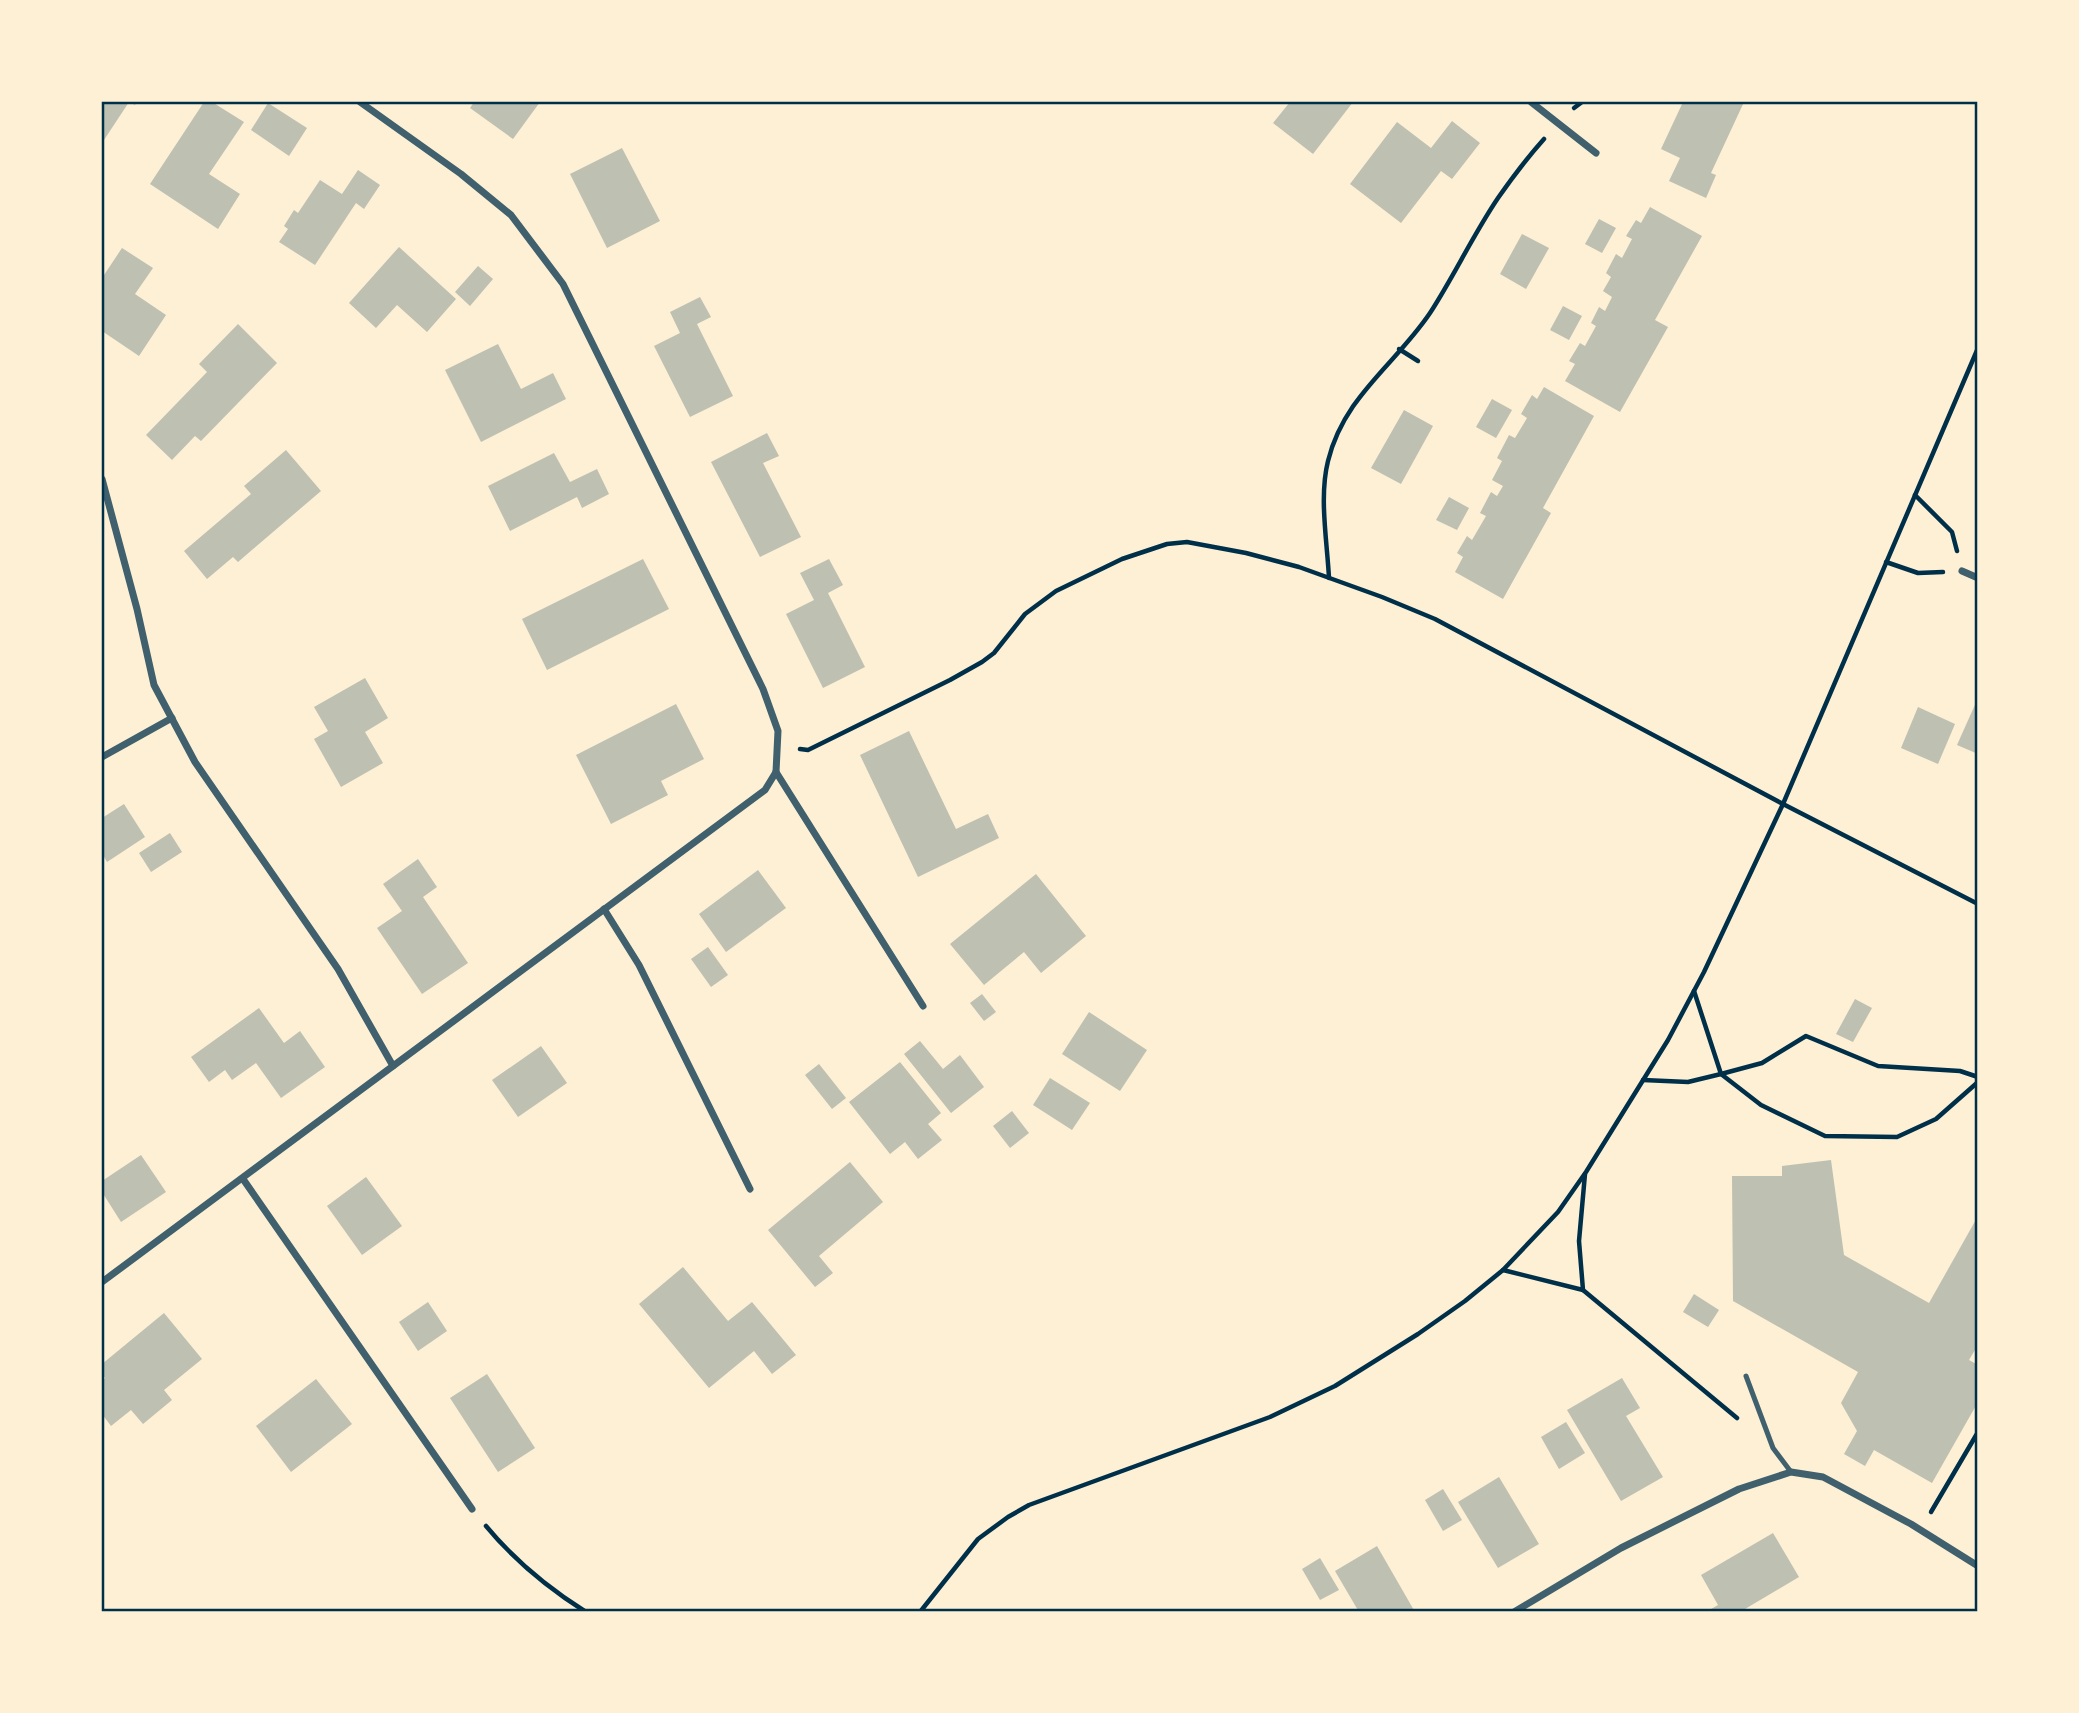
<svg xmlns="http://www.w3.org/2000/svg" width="2079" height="1713" font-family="Poppins,sans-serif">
	<rect width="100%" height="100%" fill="#fdf0d5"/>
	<g fill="#bec0b2">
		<polygon points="102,102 137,102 135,105 129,102 102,143"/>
		<polygon points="204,102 212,102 244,122 209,174 240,194 218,229 150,184"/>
		<polygon points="474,102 540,102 513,139 470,108"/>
		<polygon points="1290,102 1353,102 1313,154 1273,123"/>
		<polygon points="1683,102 1744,102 1711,173 1716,175 1706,198 1669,181 1680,158 1661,149"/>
		<polygon points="268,103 307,128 289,156 251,130"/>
		<polygon points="1452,121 1480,143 1452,179 1441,171 1401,223 1350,184 1397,122 1431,148"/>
		<polygon points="622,148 660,221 607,248 570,174"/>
		<polygon points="358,170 380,185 364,209 356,203 315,265 279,242 288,229 284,226 294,210 298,213 320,180 342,194"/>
		<polygon points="1650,207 1702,236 1655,320 1668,327 1620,412 1565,381 1575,364 1569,361 1580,343 1585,346 1596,326 1591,323 1599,307 1605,311 1612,297 1603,291 1611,277 1606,273 1616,254 1622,258 1632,239 1626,236 1636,220 1641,223"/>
		<polygon points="1599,219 1616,228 1602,253 1585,244"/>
		<polygon points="1522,234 1549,248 1526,289 1500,274"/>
		<polygon points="399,247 456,299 427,332 397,305 376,328 349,303"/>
		<polygon points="122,248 153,268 135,294 166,315 139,356 102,331 102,278"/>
		<polygon points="478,266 493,279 470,306 455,292"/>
		<polygon points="700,297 711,317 697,324 733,396 690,417 654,346 680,333 670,312"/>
		<polygon points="1563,306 1582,316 1569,340 1550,330"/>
		<polygon points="238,324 277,363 201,441 195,436 172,460 146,435 207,372 199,364"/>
		<polygon points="498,344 521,389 553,373 566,399 481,442 445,370"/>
		<polygon points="1544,387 1594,416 1543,508 1551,513 1503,599 1455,572 1463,557 1457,553 1467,536 1472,540 1486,516 1480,513 1491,492 1497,496 1503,486 1492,480 1502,461 1497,458 1509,435 1515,438 1527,418 1521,414 1532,395 1537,399"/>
		<polygon points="1492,399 1512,410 1496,438 1476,427"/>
		<polygon points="1404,410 1433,426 1401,484 1371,468"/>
		<polygon points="767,433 779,456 763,463 801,537 760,557 711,462"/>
		<polygon points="286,450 321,491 238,562 233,557 207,579 184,551 251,494 244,486"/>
		<polygon points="554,453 570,482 597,469 609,494 582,508 577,497 510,531 488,486"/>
		<polygon points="1449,497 1469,508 1457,530 1436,520"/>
		<polygon points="643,559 669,609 547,670 522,619"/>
		<polygon points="829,559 843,585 828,593 865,667 823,688 786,614 814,600 800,573"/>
		<polygon points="365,678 388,718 365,732 383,763 341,787 314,739 328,731 314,707"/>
		<polygon points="1978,698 1978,754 1957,745"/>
		<polygon points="676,704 704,759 661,781 668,795 611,824 576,755"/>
		<polygon points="1918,707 1955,724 1938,764 1901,748"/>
		<polygon points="909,731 956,829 988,814 999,838 918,877 860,755"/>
		<polygon points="124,804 145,837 107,862 102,853 102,818"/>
		<polygon points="170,833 182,852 151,872 139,853"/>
		<polygon points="418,859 437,887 423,897 468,963 422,994 377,928 402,911 383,884"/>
		<polygon points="758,870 786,908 726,952 699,914"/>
		<polygon points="1036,874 1086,936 1041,973 1024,952 984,985 950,944"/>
		<polygon points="708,947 728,975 711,987 691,959"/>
		<polygon points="982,994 996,1012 984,1021 970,1003"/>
		<polygon points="1855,999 1872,1008 1853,1042 1836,1034"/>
		<polygon points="259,1008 284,1043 300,1031 325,1067 281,1098 256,1063 232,1080 225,1070 209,1082 191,1057"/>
		<polygon points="1089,1012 1147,1050 1120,1091 1062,1054"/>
		<polygon points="920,1041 943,1069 960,1055 984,1087 951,1113 904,1054"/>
		<polygon points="541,1046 567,1083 518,1117 492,1080"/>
		<polygon points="900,1062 941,1113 928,1124 942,1140 918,1159 905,1142 890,1154 849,1102"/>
		<polygon points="819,1064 846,1098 832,1109 805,1075"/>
		<polygon points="1050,1078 1090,1103 1072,1130 1033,1105"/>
		<polygon points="1012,1111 1029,1133 1010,1148 993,1126"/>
		<polygon points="141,1155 166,1192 121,1222 102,1192 102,1181"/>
		<polygon points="1831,1160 1844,1255 1929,1303 1978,1216 1978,1345 1969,1360 1978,1365 1978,1402 1932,1483 1874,1450 1865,1466 1844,1454 1857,1431 1841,1403 1858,1372 1733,1301 1732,1176 1782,1176 1782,1166"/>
		<polygon points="850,1162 883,1202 819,1256 833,1273 815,1287 768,1230"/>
		<polygon points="366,1177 402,1226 362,1255 327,1206"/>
		<polygon points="683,1267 728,1321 752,1302 796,1355 772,1374 754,1351 709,1388 639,1304"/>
		<polygon points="1694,1294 1719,1310 1708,1327 1683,1312"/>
		<polygon points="428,1302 447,1331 418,1351 399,1322"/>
		<polygon points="164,1313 202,1359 164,1390 172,1400 143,1424 131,1410 111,1426 102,1414 102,1381 105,1378 102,1374 102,1364"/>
		<polygon points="487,1374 535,1448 498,1472 450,1398"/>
		<polygon points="1622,1378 1640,1408 1626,1416 1663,1477 1621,1501 1567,1410"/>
		<polygon points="316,1379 352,1424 291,1472 256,1426"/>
		<polygon points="1566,1422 1585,1453 1559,1469 1541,1437"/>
		<polygon points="1499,1477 1539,1544 1498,1568 1458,1502"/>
		<polygon points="1443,1489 1462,1520 1443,1531 1425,1500"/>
		<polygon points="1773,1533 1799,1577 1745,1609 1747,1612 1706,1612 1718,1605 1701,1575"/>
		<polygon points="1377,1546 1415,1612 1359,1612 1335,1571"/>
		<polygon points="1320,1558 1339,1590 1320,1600 1302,1569"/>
	</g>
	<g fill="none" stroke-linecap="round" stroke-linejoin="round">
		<g stroke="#003049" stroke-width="4.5">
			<polyline points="1574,108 1582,102"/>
			<polyline points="1399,349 1418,361"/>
			<polyline points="1915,495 1952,532 1957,551"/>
			<polyline points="1886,562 1918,573 1943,572"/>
			<path d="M 1329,578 C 1327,540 1319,497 1328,461 C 1344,396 1395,365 1430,313 C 1454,276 1473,235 1498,198 C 1512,178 1527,158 1544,139"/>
			<polyline points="800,749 808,750 950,680 982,662 994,653 1025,614 1056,591 1122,559 1167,544 1187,542 1246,553 1299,567 1382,597 1435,619 1783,804 1978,904"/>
			<polyline points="1694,991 1721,1074 1761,1105 1825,1136 1897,1137 1936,1119 1978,1082"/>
			<polyline points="1643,1080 1688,1082 1721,1074 1762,1063 1806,1036 1878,1066 1960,1071 1978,1077"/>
			<polyline points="1585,1174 1579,1241 1583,1290 1737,1418"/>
			<polyline points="1503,1270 1583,1290"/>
			<polyline points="1931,1512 1978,1432"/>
			<path d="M 486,1526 C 515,1561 548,1588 586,1612"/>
			<polyline points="920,1612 978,1539 1008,1517 1029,1505 1270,1417 1335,1386 1418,1334 1465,1301 1503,1270 1558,1212 1586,1172 1668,1040 1704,972 1783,804 1978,348"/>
		</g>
		<polyline stroke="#3f606c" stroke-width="5" points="1746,1376 1773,1448 1791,1472"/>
		<g stroke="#3f606c" stroke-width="7">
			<polyline points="1531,102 1596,153"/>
			<polyline points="102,479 137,609 154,685 195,762 338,969 393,1066"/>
			<polyline points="1962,571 1978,578"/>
			<polyline points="102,757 172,718"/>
			<polyline points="776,772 923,1006"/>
			<polyline points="604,909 639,965 750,1189"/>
			<polyline points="243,1179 472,1509"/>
			<polyline points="102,1282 765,790 776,772 778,731 763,689 563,284 511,215 461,174 360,102"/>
			<polyline points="1514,1612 1621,1548 1739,1489 1791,1472 1823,1477 1911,1524 1978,1566"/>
		</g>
	</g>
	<rect width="2079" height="1713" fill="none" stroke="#fdf0d5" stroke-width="206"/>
	<rect x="103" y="103" width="1873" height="1507" fill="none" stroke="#003049" stroke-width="2.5"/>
</svg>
